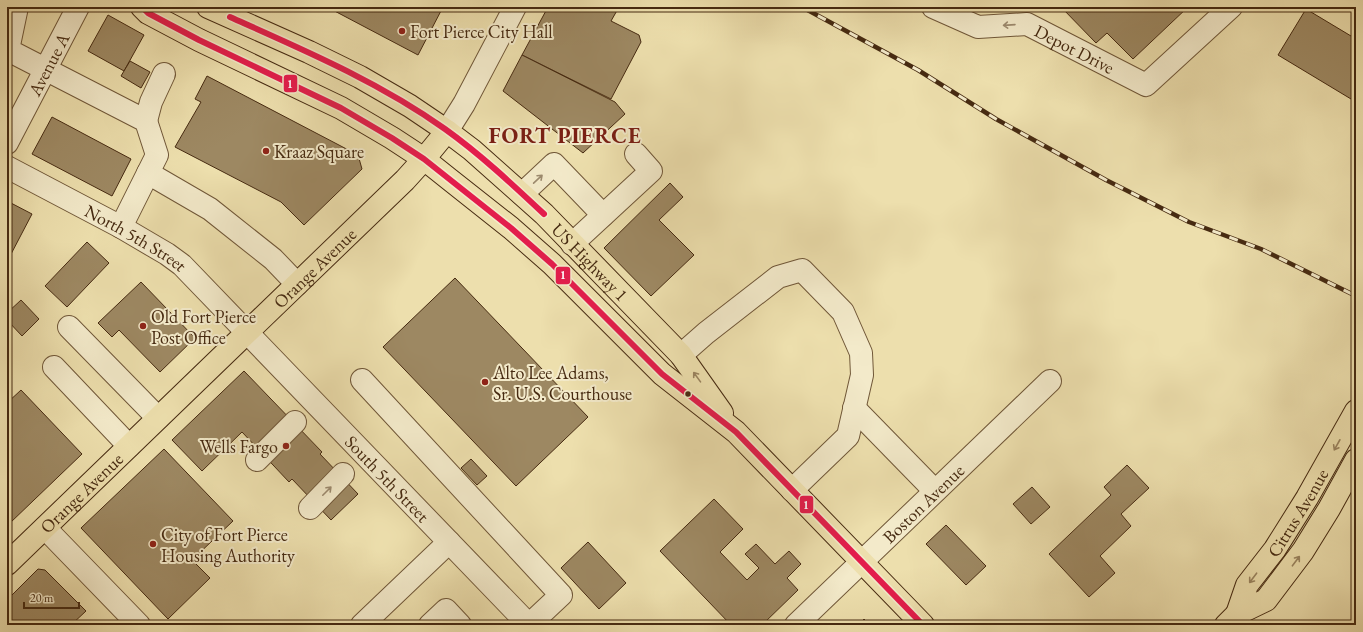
<svg xmlns="http://www.w3.org/2000/svg" width="1363" height="632" font-family="'EB Garamond',serif">
	<rect width="100%" height="100%" fill="#eddfad"/>
	<filter id="stains"><feTurbulence type="fractalNoise" baseFrequency=".005" numOctaves="4"/><feColorMatrix values="0 0 0 0 .2 0 0 0 0 .09 0 0 0 0 .02 0 0 0 .5 -.17"/></filter>
	<radialGradient id="worn" r=".72"><stop offset=".6" stop-color="#630" stop-opacity="0"/><stop offset="1" stop-color="#630" stop-opacity=".3"/></radialGradient>
	<g fill="#9d8862" stroke="#462a11">
		<polygon points="327,7 443,7 418,55"/>
		<polygon points="548,7 619,7 611,21 639,35 641,42 611,99 522,55"/>
		<polygon points="1061,7 1188,7 1133,59 1107,33 1096,43"/>
		<polygon points="1306,9 1356,39 1356,102 1278,55"/>
		<polygon points="108,15 144,35 124,71 88,51"/>
		<polygon points="522,55 615,102 625,114 583,153 503,91"/>
		<polygon points="130,61 150,72 141,88 121,76"/>
		<polygon points="207,76 358,155 362,169 304,225 281,202 175,147 201,102 195,99"/>
		<polygon points="52,117 131,159 112,196 32,154"/>
		<polygon points="670,183 683,197 659,220 694,255 651,296 604,248"/>
		<polygon points="9,202 32,214 10,256 7,255 7,207"/>
		<polygon points="87,242 109,263 67,307 45,286"/>
		<polygon points="455,278 588,417 516,486 383,347"/>
		<polygon points="141,282 195,338 160,372 119,330 112,337 98,323"/>
		<polygon points="21,300 39,319 22,336 7,320 7,313"/>
		<polygon points="244,371 322,452 320,454 358,494 331,520 292,479 289,482 242,432 202,471 172,440"/>
		<polygon points="21,390 82,454 10,523 7,520 7,403"/>
		<polygon points="164,449 233,521 192,560 210,578 168,619 81,528"/>
		<polygon points="471,459 487,476 477,485 461,468"/>
		<polygon points="1127,465 1149,488 1121,514 1131,526 1100,556 1115,573 1089,597 1049,554 1111,495 1104,487"/>
		<polygon points="1032,487 1050,507 1031,524 1013,504"/>
		<polygon points="714,499 743,529 720,552 747,580 759,568 745,554 756,544 775,564 789,551 801,564 787,578 798,590 762,625 731,625 660,551"/>
		<polygon points="946,525 986,566 966,585 926,544"/>
		<polygon points="588,542 626,583 599,609 561,568"/>
		<polygon points="38,569 45,570 86,611 71,625 7,625 7,600"/>
		<polygon points="864,619 870,625 859,625"/>
		<polygon points="851,621 855,625 846,625"/>
	</g>
	<g fill="none" stroke-linecap="round" stroke-linejoin="round">
		<g stroke="#705738" stroke-width="24">
			<g id="minor">
				<polyline points="17,7 8,50 146,121 157,155 148,173"/>
				<path id="s1" d="M 933,7 L 978,27 L 1027,24 L 1146,85 L 1231,7"/>
				<polyline points="146,121 151,102 164,74"/>
				<polyline points="447,131 464,104 515,7"/>
				<path id="s2" d="M 7,143 L 78,7"/>
				<path id="s3" d="M 7,167 L 121,227 L 167,254 L 182,265 L 529,625"/>
				<polyline points="522,194 554,164 603,215"/>
				<polyline points="121,227 148,173 210,209 273,259 297,284"/>
				<polyline points="572,244 651,171 636,154"/>
				<polyline points="69,327 158,418"/>
				<polyline points="681,355 706,333 778,277 802,270 843,312 861,353 862,375 848,436 792,490"/>
				<polyline points="54,367 129,446"/>
				<polyline points="362,380 561,595 529,625"/>
				<polyline points="854,408 935,491"/>
				<polyline points="257,460 295,422"/>
				<polyline points="310,508 343,474"/>
				<polyline points="45,528 139,625"/>
				<polyline points="362,625 449,542"/>
				<polyline points="430,625 446,610 460,625"/>
				<path id="s4" d="M 796,625 L 1050,381"/>
			</g>
		</g>
		<g stroke="#462a11" stroke-width="24">
			<g id="major">
				<polyline points="142,7 148,13 199,40 341,108 392,138 424,159 449,179 511,228 552,264 662,374 736,432 923,625"/>
				<path id="s5" d="M 208,7 L 309,52 L 360,77 L 410,106 L 447,131 L 472,150 L 544,214 L 681,355 L 722,413"/>
				<path id="s6" d="M 7,564 L 405,180 L 424,159 L 447,131"/>
				<path id="s7" d="M 1237,614 L 1247,585 L 1275,549 L 1307,498 L 1356,411"/>
				<polyline points="1226,625 1237,614 1266,600 1303,551 1329,509 1356,460"/>
			</g>
		</g>
		<use href="#minor" stroke="#f3eaca" stroke-width="22"/>
		<use href="#major" stroke="#eddfad" stroke-width="22"/>
		<g stroke="#462a11" stroke-width="4.5">
			<polyline id="rail" points="802,7 918,70 996,119 1106,180 1189,222 1261,249 1356,296"/>
		</g>
		<use href="#rail" stroke="#f3eaca" stroke-width="3" stroke-dasharray="9" stroke-linecap="butt"/>
		<g stroke="#f3eaca" stroke-width="9">
			<g id="bus-1">
				<polyline points="142,7 148,13 199,40 341,108 392,138 424,159 511,228 552,264 662,374 736,432 923,625"/>
				<path d="M 230,17 C 304,50 379,82 445,129 C 480,154 512,184 544,214"/>
			</g>
		</g>
		<use href="#bus-1" stroke="#e31d4c" stroke-width="6"/>
	</g>
	<defs><path id="oneway-shaft" d="M-6 0H5M1.5-3L5.5 0L1.5 3" fill="none" stroke-width="1.6" stroke-linecap="round" stroke-linejoin="round"/></defs>
	<g stroke="#9c8a6e">
		<use href="#oneway-shaft" transform="translate(1009 25) rotate(176)"/>
		<use href="#oneway-shaft" transform="translate(538 179) rotate(-43)"/>
		<use href="#oneway-shaft" transform="translate(327 491) rotate(-45)"/>
	</g>
	<g stroke="#9a845f">
		<use href="#oneway-shaft" transform="translate(697 377) rotate(-126)"/>
		<use href="#oneway-shaft" transform="translate(1337 445) rotate(119)"/>
		<use href="#oneway-shaft" transform="translate(1296 561) rotate(-53)"/>
		<use href="#oneway-shaft" transform="translate(1253 578) rotate(127)"/>
	</g>
	<g fill="#8f2418" stroke="#f3eaca" stroke-width="1.5">
		<circle cx="402" cy="31" r="4"/>
		<circle cx="266" cy="151" r="4"/>
		<circle cx="143" cy="326" r="4"/>
		<circle cx="485" cy="382" r="4"/>
		<circle cx="286" cy="446" r="4"/>
		<circle cx="153" cy="544" r="4"/>
	</g>
	<circle fill="#462a11" stroke="#f3eaca" stroke-width="1.5" cx="688" cy="394" r="3.5"/>
	<g text-anchor="middle" dominant-baseline="central" stroke-width="4" stroke-linejoin="round" paint-order="stroke">
		<g font-size="18" fill="#462a11" stroke="#f3eaca" text-anchor="start">
			<text x="410" y="31">Fort Pierce City Hall</text>
			<text x="274" y="151">Kraaz Square</text>
			<text x="151" y="316">Old Fort Pierce<tspan x="151" dy="21">Post Office</tspan></text>
			<text x="493" y="372">Alto Lee Adams,<tspan x="493" dy="21">Sr. U.S. Courthouse</tspan></text>
			<text x="278" y="446" text-anchor="end">Wells Fargo</text>
			<text x="161" y="534">City of Fort Pierce<tspan x="161" dy="21">Housing Authority</tspan></text>
		</g>
		<g font-size="18" fill="#462a11" stroke="#f3eaca">
			<text stroke="none"><textPath href="#s1" startOffset="152">Depot Drive</textPath></text>
			<text stroke="none"><textPath href="#s2" startOffset="89">Avenue A</textPath></text>
			<text stroke="none"><textPath href="#s3" startOffset="147">North 5th Street</textPath></text>
			<text stroke="none"><textPath href="#s5" startOffset="464">US Highway 1</textPath></text>
			<text stroke="none"><textPath href="#s6" startOffset="427">Orange Avenue</textPath></text>
			<text stroke="none"><textPath href="#s3" startOffset="497">South 5th Street</textPath></text>
			<text stroke="none"><textPath href="#s6" startOffset="103">Orange Avenue</textPath></text>
			<text stroke="none"><textPath href="#s4" startOffset="176">Boston Avenue</textPath></text>
			<text stroke="none"><textPath href="#s7" startOffset="119">Citrus Avenue</textPath></text>
		</g>
		<g font-size="22" font-weight="bold" letter-spacing="1" fill="#7a1f14" stroke="#f3eaca">
			<text x="565" y="135">FORT PIERCE</text>
		</g>
	</g>
	<g stroke="#f3eaca" stroke-width="1.5">
		<rect x="283" y="74" width="15" height="19" rx="4" fill="#e31d4c"/>
		<rect x="555" y="266" width="16" height="19" rx="4" fill="#e31d4c"/>
		<rect x="799" y="495" width="15" height="19" rx="4" fill="#e31d4c"/>
	</g>
	<g font-size="11" text-anchor="middle" font-weight="bold" fill="#fff">
		<text x="290" y="88">1</text>
		<text x="563" y="279">1</text>
		<text x="806" y="509">1</text>
	</g>
	<rect width="1363" height="632" fill="none" stroke="#eddfad" stroke-width="24"/>
	<rect x="8" y="8" width="1347" height="616" fill="none" stroke="#462a11" stroke-width="2"/>
	<rect x="12" y="12" width="1339" height="608" fill="none" stroke="#462a11"/>
	<path d="M24 602v6h55v-6" fill="none" stroke="#462a11" stroke-width="2"/>
	<text x="30" y="602" font-size="12" fill="#462a11" stroke="#f3eaca" stroke-width="3" paint-order="stroke">20 m</text>
	<rect width="100%" height="100%" filter="url(#stains)"/>
	<rect width="100%" height="100%" fill="url(#worn)"/>
</svg>
